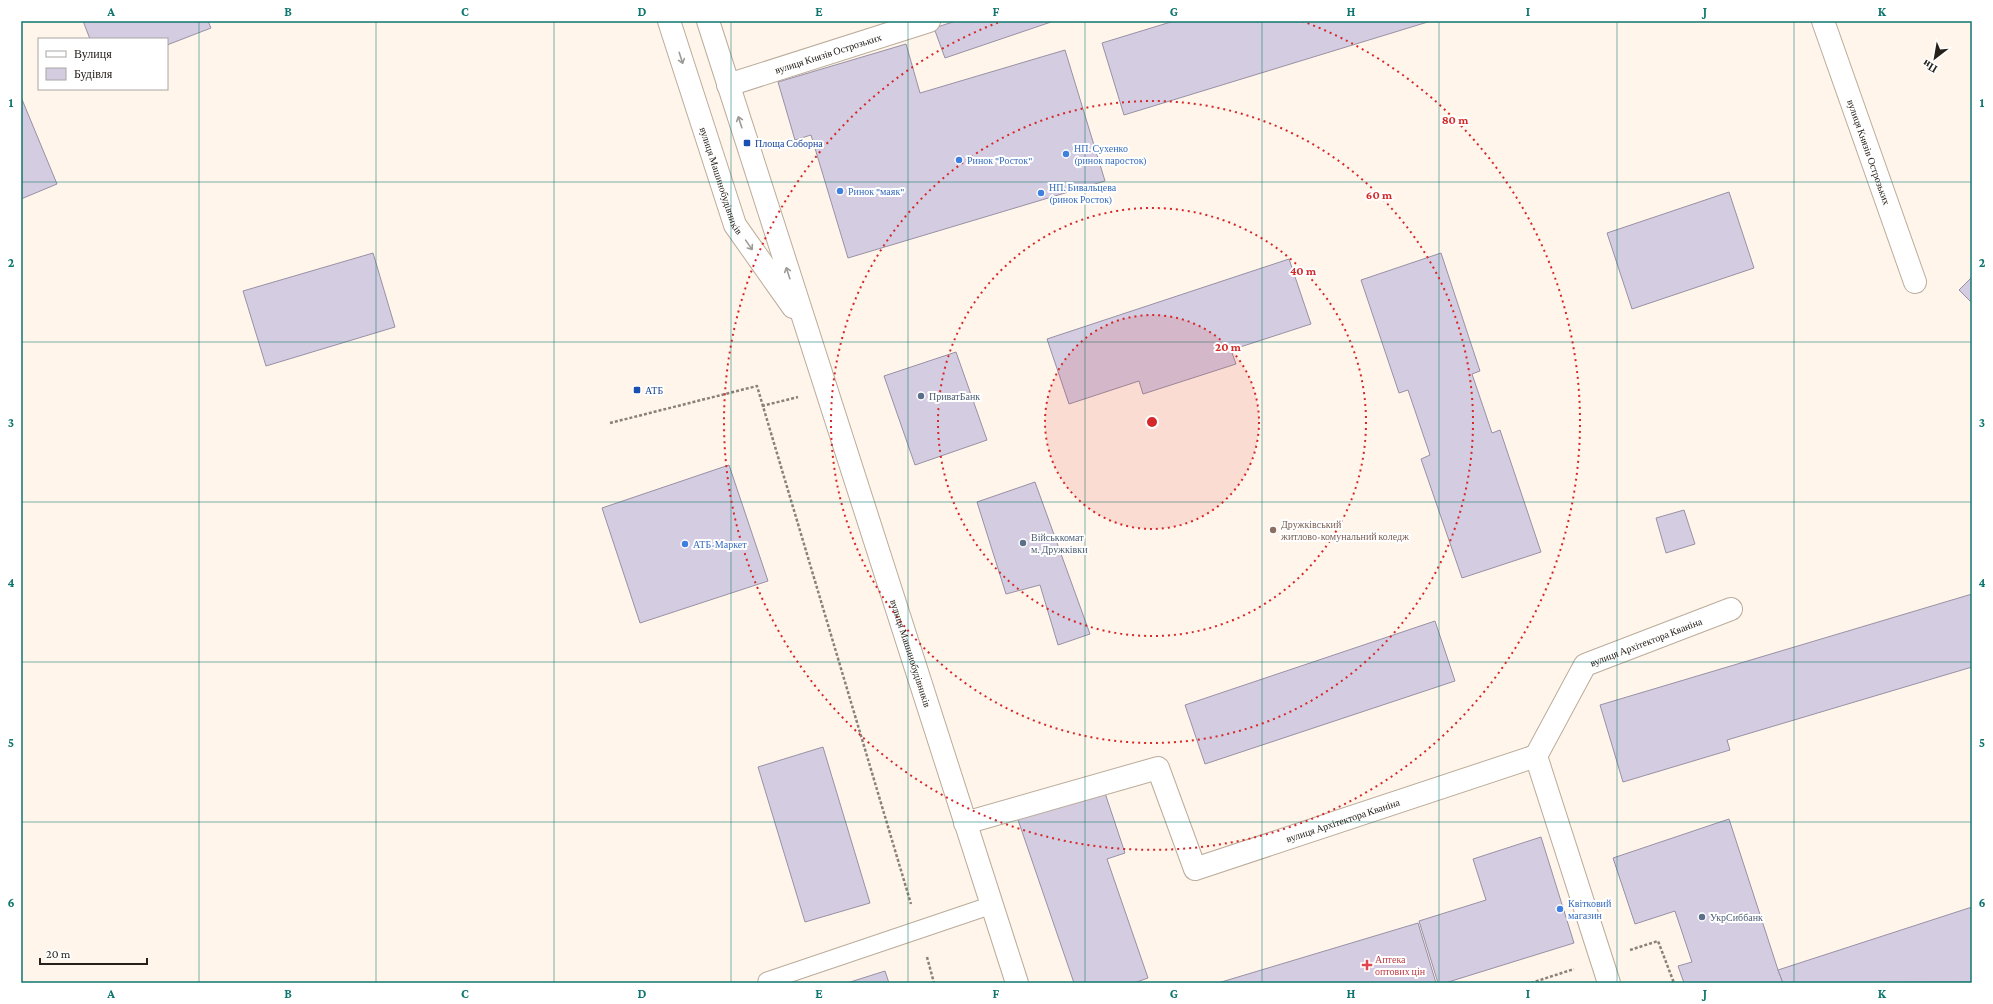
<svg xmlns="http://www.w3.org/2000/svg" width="1993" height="1004" font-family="'Crimson Pro',serif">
	<rect width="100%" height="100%" fill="#fff5ea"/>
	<g fill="#d4cce1" stroke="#9891a5">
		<polygon points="83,21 208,21 211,28 167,45 167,39 90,39"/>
		<polygon points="956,21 1054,21 945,58 934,28"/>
		<polygon points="1174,21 1431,21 1124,115 1102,43"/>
		<polygon points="906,44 920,93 1065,50 1105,181 848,258 811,135 795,140 778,82"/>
		<polygon points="21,97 57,184 21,199"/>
		<polygon points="1729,192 1754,268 1632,309 1607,233"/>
		<polygon points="373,253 395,327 266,366 243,291"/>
		<polygon points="1441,253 1480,371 1472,374 1492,433 1500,430 1541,552 1462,578 1421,459 1430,455 1408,390 1399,393 1361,280"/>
		<polygon points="1289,259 1311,324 1231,350 1236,364 1143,394 1139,381 1069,404 1047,339"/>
		<polygon points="1972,277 1972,303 1959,290"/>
		<polygon points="956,352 987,440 915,465 884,376"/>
		<polygon points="729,465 768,581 640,623 602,508"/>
		<polygon points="1035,482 1090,634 1058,645 1040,585 1006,594 977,502"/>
		<polygon points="1684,510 1695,544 1666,553 1656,518"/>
		<polygon points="1972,594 1972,667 1727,740 1730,750 1623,782 1600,705"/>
		<polygon points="1435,621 1455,681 1205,764 1185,705"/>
		<polygon points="823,747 870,903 805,922 758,767"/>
		<polygon points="1102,784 1125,853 1107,859 1148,978 1134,983 1074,983 1016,814"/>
		<polygon points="1729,819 1778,970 1783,983 1684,983 1678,966 1692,962 1675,911 1635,924 1613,858"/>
		<polygon points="1541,837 1574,943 1445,983 1438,983 1419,921 1486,900 1473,859"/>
		<polygon points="1972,907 1972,982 1783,983 1778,970"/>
		<polygon points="1418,923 1436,983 1218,983"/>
		<polygon points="885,971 889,983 847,983"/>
	</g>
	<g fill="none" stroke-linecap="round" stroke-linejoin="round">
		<g stroke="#bbac9b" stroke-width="19">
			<polyline id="service" points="768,983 767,981 992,905"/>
		</g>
		<g stroke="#bbac9b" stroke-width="24">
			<g id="minor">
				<path id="s1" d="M 1823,21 L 1915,282"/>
				<path id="s2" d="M 728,85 L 929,21"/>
				<polyline points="1536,756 1609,983"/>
				<path id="s3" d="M 965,823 L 1158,768 L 1195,869 L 1536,756 L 1585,665 L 1731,609"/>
			</g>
		</g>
		<g stroke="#bbac9b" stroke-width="24">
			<g id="tertiary">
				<path id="s4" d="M 669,21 L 735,225 L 793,307"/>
				<path id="s5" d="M 708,21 L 1017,983"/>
			</g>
		</g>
		<g stroke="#8a827a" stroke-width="2.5" stroke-dasharray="3 2" stroke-linecap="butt">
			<polyline points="762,406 798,397"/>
			<polyline points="610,423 757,386 911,904"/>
			<polyline points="1630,950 1658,941 1674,983"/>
			<polyline points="927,957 934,983"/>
			<polyline points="1531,983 1574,969"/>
		</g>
		<use href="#service" stroke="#fff" stroke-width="17"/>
		<use href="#minor" stroke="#fff" stroke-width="22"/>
		<use href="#tertiary" stroke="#fff" stroke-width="22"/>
	</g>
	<defs><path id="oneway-shaft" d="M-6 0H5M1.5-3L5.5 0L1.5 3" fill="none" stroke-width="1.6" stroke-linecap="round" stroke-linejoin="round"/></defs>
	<g stroke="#9d9b98">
		<use href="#oneway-shaft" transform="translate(681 58) rotate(72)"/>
		<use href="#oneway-shaft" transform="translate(740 122) rotate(-108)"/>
		<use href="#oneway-shaft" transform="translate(749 245) rotate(55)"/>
		<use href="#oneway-shaft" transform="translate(788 273) rotate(-108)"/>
	</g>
	<path fill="none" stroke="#0f766e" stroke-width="1" stroke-opacity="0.55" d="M 199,21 L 199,983M 376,21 L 376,983M 554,21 L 554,983M 731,21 L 731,983M 908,21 L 908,983M 1085,21 L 1085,983M 1262,21 L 1262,983M 1439,21 L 1439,983M 1617,21 L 1617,983M 1794,21 L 1794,983M 21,182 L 1972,182M 21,342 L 1972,342M 21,502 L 1972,502M 21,662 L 1972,662M 21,822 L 1972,822"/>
	<circle cx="1152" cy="422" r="107" fill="#d62828" fill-opacity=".12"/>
	<g fill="none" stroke="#d62828" stroke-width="2" stroke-dasharray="2 4">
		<circle cx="1152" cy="422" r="107"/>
		<circle cx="1152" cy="422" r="214"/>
		<circle cx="1152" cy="422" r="321"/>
		<path d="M1302 21A428 428 0 1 1 1002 21"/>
	</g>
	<g fill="#1a4fb4" stroke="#fff" stroke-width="1.5">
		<rect x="743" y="139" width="8" height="8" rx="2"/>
		<rect x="633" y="386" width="8" height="8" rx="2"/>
	</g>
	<g fill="#3f7fe0" stroke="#fff" stroke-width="1.5">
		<circle cx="1066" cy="154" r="4"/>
		<circle cx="959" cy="160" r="4"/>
		<circle cx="840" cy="191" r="4"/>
		<circle cx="1041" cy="193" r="4"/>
		<circle cx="685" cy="544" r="4"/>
		<circle cx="1560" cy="909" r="4"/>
	</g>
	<g fill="#5c6f8a" stroke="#fff" stroke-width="1.5">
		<circle cx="921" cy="396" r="4"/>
		<circle cx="1023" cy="543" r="4"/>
		<circle cx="1702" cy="917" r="4"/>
	</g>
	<circle fill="#8d6e63" stroke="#fff" stroke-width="1.5" cx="1273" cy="530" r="4"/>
	<path fill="#e0444e" stroke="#fff" stroke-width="1.5" d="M1365 959h4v4h4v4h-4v4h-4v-4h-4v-4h4z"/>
	<g text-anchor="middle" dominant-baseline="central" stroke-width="4" stroke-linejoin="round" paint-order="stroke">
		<g font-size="10" fill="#26201a" stroke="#fff">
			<text stroke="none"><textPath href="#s2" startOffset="105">вулиця Князів Острозьких</textPath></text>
			<text stroke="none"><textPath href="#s1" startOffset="139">вулиця Князів Острозьких</textPath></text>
			<text stroke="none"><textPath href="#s4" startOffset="168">вулиця Машинобудівників</textPath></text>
			<text stroke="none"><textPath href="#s3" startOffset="836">вулиця Архітектора Кваніна</textPath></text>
			<text stroke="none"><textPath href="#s5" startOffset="664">вулиця Машинобудівників</textPath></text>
			<text stroke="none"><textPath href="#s3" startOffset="464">вулиця Архітектора Кваніна</textPath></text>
		</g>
		<g font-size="10" fill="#164399" stroke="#fff" text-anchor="start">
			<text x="755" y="143">Площа Соборна</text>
			<text x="645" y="390">АТБ</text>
		</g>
		<g font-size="10" fill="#366cbe" stroke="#fff" text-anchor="start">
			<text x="1074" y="148">НП. Сухенко<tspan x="1074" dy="12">(ринок паросток)</tspan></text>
			<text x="967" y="160">Ринок "Росток"</text>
			<text x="1049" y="187">НП. Бивальцева<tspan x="1049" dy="12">(ринок Росток)</tspan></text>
			<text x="848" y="191">Ринок "маяк"</text>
			<text x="693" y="544">АТБ-Маркет</text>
			<text x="1568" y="903">Квітковий<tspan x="1568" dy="12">магазин</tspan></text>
		</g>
		<g font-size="10" fill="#4e5e75" stroke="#fff" text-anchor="start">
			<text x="929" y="396">ПриватБанк</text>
			<text x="1031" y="537">Військкомат<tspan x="1031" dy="12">м. Дружківки</tspan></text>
			<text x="1710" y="917">УкрСиббанк</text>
		</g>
		<g font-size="10" fill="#785e54" stroke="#fff" text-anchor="start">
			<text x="1281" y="524">Дружківський<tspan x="1281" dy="12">житлово-комунальний коледж</tspan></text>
		</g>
		<g font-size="10" fill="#be3a42" stroke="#fff" text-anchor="start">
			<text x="1375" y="959">Аптека<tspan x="1375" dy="12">оптових цін</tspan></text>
		</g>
	</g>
	<circle cx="1152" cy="422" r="6" fill="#d62828" stroke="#fff" stroke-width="2"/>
	<g font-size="12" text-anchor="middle" font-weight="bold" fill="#d62828" stroke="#fff" stroke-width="4" stroke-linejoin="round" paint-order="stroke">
		<text x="1455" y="124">80 m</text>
		<text x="1379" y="199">60 m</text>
		<text x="1303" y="275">40 m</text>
		<text x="1228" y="351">20 m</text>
	</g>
	<rect width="1993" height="1004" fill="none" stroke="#ffffff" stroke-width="44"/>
	<rect x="38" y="38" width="130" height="52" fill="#ffffff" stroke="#a8a6a3"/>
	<rect x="46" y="51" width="20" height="6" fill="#ffffff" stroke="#a8a6a3"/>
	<text x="74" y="58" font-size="12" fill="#26201a">Вулиця</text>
	<rect x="46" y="68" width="20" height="12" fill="#d4cce1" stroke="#a8a6a3"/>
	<text x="74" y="78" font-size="12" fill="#26201a">Будівля</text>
	<g transform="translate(1935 58) rotate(211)" stroke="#ffffff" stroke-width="3" paint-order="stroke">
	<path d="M0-3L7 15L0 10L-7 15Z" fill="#26201a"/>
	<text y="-6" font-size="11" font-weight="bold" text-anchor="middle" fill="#26201a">Пн</text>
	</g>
	<path d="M40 958v6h107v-6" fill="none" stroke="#26201a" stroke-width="2"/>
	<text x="46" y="958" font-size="12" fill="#26201a" stroke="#ffffff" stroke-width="3" paint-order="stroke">20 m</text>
	<rect x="22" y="22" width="1949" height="960" fill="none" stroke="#0f766e" stroke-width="1.5"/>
	<g font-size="13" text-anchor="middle" font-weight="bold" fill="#0f766e">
		<text x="111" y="16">A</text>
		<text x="288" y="16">B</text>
		<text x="465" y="16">C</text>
		<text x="642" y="16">D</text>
		<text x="819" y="16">E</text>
		<text x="996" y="16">F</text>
		<text x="1174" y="16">G</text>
		<text x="1351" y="16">H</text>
		<text x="1528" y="16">I</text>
		<text x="1705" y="16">J</text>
		<text x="1882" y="16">K</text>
		<text x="11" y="107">1</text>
		<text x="1982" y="107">1</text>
		<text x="11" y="267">2</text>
		<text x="1982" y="267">2</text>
		<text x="11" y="427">3</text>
		<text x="1982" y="427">3</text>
		<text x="11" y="587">4</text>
		<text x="1982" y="587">4</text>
		<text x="11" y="747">5</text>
		<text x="1982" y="747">5</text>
		<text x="11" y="907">6</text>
		<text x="1982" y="907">6</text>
		<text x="111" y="998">A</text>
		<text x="288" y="998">B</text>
		<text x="465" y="998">C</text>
		<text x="642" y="998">D</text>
		<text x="819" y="998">E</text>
		<text x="996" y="998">F</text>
		<text x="1174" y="998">G</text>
		<text x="1351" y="998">H</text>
		<text x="1528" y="998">I</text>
		<text x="1705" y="998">J</text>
		<text x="1882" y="998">K</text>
	</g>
</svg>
